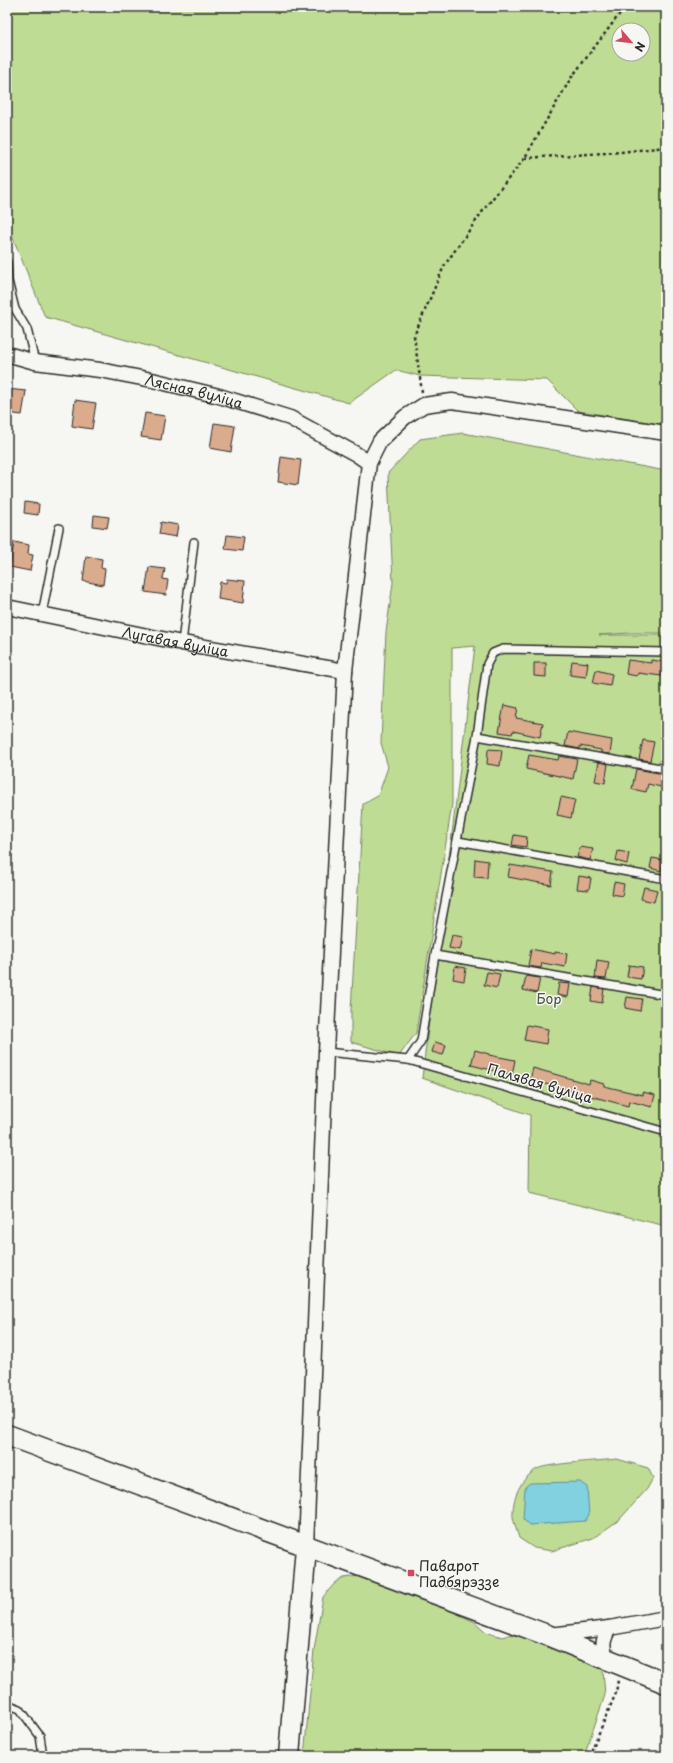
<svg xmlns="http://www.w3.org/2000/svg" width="673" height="1763" font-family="'Playpen Sans',sans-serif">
	<rect width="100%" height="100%" fill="#f6f6f2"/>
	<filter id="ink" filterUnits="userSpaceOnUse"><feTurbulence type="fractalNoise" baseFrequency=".025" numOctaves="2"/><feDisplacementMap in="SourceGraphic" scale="8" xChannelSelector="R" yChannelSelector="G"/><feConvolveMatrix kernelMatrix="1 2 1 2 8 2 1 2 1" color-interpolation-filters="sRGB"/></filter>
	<g filter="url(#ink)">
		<g fill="#bfdc94" stroke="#758460" fill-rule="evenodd">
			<path d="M 7,7 L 666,7 L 666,425 L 578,411 L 547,380 L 420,376 L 396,370 L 349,403 L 45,317 L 13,238 L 7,234 ZM 619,30 L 643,30 L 643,54 L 619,54 Z"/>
			<polygon points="463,433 666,471 666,633 629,633 599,635 666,635 666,1226 529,1193 530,1115 422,1078 475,646 452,648 452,804 416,1033 399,1056 351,1042 351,1010 363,804 378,796 388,767 381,743 386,632 393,583 388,473 420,439"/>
			<path d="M 617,1459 L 648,1468 L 653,1478 L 647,1489 L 619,1520 L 593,1538 L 552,1551 L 534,1548 L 519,1538 C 517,1531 514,1523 513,1517 C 512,1498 520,1479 537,1469 C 549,1463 601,1461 617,1459 Z"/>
			<polygon points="359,1576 413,1593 475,1622 486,1632 502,1637 516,1633 595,1661 603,1670 605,1695 584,1756 304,1756 314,1650 323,1597 335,1583 344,1578"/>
		</g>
		<polygon fill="#82d1e0" stroke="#5f8f98" points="580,1482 587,1487 589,1515 585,1521 529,1525 523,1519 525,1487 530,1483"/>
		<g fill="#daab8c" stroke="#2b2b2b">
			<polygon points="7,389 26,391 22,415 7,413"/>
			<polygon points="75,400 96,403 92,429 72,426"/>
			<polygon points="145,413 165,416 161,440 141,437"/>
			<polygon points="214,423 235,426 231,452 210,448"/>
			<polygon points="281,457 301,460 298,485 278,482"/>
			<polygon points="25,502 39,504 38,515 24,513"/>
			<polygon points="94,515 109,517 107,528 93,526"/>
			<polygon points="161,522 178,525 176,537 159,534"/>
			<polygon points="227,535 244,537 242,551 225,549"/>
			<polygon points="14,542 29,545 28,554 33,555 30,571 10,567"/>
			<polygon points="86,556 102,559 101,568 105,569 103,585 83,581"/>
			<polygon points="149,567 165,569 163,579 168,580 166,595 145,592"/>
			<polygon points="227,579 245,581 243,603 218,599 220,582 226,583"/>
			<polygon points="628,660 651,663 651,660 664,662 662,676 638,673 637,676 626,674"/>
			<polygon points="572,661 588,663 586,677 570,675"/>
			<polygon points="534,663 546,663 546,677 534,676"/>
			<polygon points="596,670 612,674 610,686 593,683"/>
			<polygon points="504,705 518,708 516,718 543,723 540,737 513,731 512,734 499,732"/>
			<polygon points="568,732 612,740 610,754 601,753 601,750 580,746 580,749 565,746"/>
			<polygon points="643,740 654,742 650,761 639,759"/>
			<polygon points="488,749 502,750 500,766 487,764"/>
			<polygon points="529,755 558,760 559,756 577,759 573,779 526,769"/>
			<polygon points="599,762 608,764 605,783 595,781"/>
			<polygon points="636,769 664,774 661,787 648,784 646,792 632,789"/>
			<polygon points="561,797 575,800 571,818 557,815"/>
			<polygon points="514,835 527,837 526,847 512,845"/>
			<polygon points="580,847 593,849 590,860 577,857"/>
			<polygon points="618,851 629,853 627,864 616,861"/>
			<polygon points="652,858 663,860 661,871 650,868"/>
			<polygon points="475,859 488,861 487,878 474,877"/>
			<polygon points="510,865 553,872 551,885 508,877"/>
			<polygon points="579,876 591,878 589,890 577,889"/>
			<polygon points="614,882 624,884 622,896 612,894"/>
			<polygon points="644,887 657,890 654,902 641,899"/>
			<polygon points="452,935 463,937 460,950 449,948"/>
			<polygon points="531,949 555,954 555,952 567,954 565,967 542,963 541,968 528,966"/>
			<polygon points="597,960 609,962 606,979 595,978"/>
			<polygon points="629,965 643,967 641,979 627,977"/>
			<polygon points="455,966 466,968 464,981 453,979"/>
			<polygon points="487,972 500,974 497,988 484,985"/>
			<polygon points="526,976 540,978 537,993 523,990"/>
			<polygon points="559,983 570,984 568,997 557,995"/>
			<polygon points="593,987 604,989 602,1003 591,1001"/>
			<polygon points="627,997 642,999 640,1011 625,1008"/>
			<polygon points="527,1025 548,1029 546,1044 524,1040"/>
			<polygon points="435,1042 446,1045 443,1055 432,1052"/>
			<polygon points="475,1050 489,1054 489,1055 515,1060 512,1075 471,1065"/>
			<polygon points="533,1068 589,1084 590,1080 604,1084 604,1086 643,1095 643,1092 655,1095 652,1107 629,1101 628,1106 530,1080"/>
		</g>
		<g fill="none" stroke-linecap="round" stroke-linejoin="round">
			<g stroke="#2b2b2b" stroke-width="10">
				<g id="lane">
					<polyline points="7,262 8,281 15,309 27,329 35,362"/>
					<polyline points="42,614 59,528"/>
					<polyline points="182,643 194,542"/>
					<polyline points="477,736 666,769"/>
					<polyline points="458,841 666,879"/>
					<polyline points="435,955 666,995"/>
					<polyline points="326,1052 408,1060 421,1041 435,955 477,736 487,664 493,653 503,649 666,652"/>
					<polyline points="408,1060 666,1132"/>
					<polyline points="7,1704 20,1709 40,1736 43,1756"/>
				</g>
			</g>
			<g stroke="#2b2b2b" stroke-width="17">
				<g id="street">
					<path id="s1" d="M 7,354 L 35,362 L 100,370 L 152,380 L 219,396 L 290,418 L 356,454 L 369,463"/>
					<path id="s2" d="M 7,607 L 182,643 L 345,671"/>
					<polyline points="306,1547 326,1052 345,671 369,463 380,441 405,417 424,405 452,401 666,433"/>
					<polyline points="550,1635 609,1628 666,1618"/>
					<path d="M 607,1658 C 601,1646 603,1640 609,1628"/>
				</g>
			</g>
			<g stroke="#2b2b2b" stroke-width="23">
				<g id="secondary">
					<polyline points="7,1435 547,1635 666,1683"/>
					<polyline points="289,1756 306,1547"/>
				</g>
			</g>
			<g stroke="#2b2b2b" stroke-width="2.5" stroke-dasharray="3 3" stroke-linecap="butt">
				<polyline points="525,158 621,152 666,147"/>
				<polyline points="422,392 414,336 444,266 485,208 524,159 571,78 625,7"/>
				<polyline points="589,1756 616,1693 618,1680"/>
			</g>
			<use href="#lane" stroke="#f6f6f2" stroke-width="7"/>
			<use href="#street" stroke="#f6f6f2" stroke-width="14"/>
			<use href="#secondary" stroke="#f6f6f2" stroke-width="20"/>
		</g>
	</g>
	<rect fill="#d1495b" stroke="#f6f6f2" stroke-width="1.5" x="407" y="1569" width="8" height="8" rx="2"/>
	<g text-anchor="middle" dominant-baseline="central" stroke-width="3" stroke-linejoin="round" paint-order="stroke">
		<g font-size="14" fill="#2b2b2b" stroke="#f6f6f2">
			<text stroke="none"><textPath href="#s1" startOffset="191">Лясная вуліца</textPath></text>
			<text stroke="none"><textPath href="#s2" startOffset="172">Лугавая вуліца</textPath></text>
			<text transform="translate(540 1083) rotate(16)">Палявая вуліца</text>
		</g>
		<g font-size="14" fill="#505745" stroke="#f6f6f2">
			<text x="549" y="998">Бор</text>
		</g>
		<g font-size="14" fill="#2b2b2b" stroke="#f6f6f2" text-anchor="start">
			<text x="419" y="1565">Паварот<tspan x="419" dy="16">Падбярэззе</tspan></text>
		</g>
	</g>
	<rect width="673" height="1763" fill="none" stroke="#f6f6f2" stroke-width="24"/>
	<rect x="12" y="12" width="649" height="1739" fill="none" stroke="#2b2b2b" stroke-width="1.5" filter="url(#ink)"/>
	<g transform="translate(631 42) rotate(118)"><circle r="19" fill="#f6f6f2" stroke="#a5a5a2"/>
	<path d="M0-3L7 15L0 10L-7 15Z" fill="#d1495b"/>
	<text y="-6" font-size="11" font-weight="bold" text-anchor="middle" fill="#2b2b2b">N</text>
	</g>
</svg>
